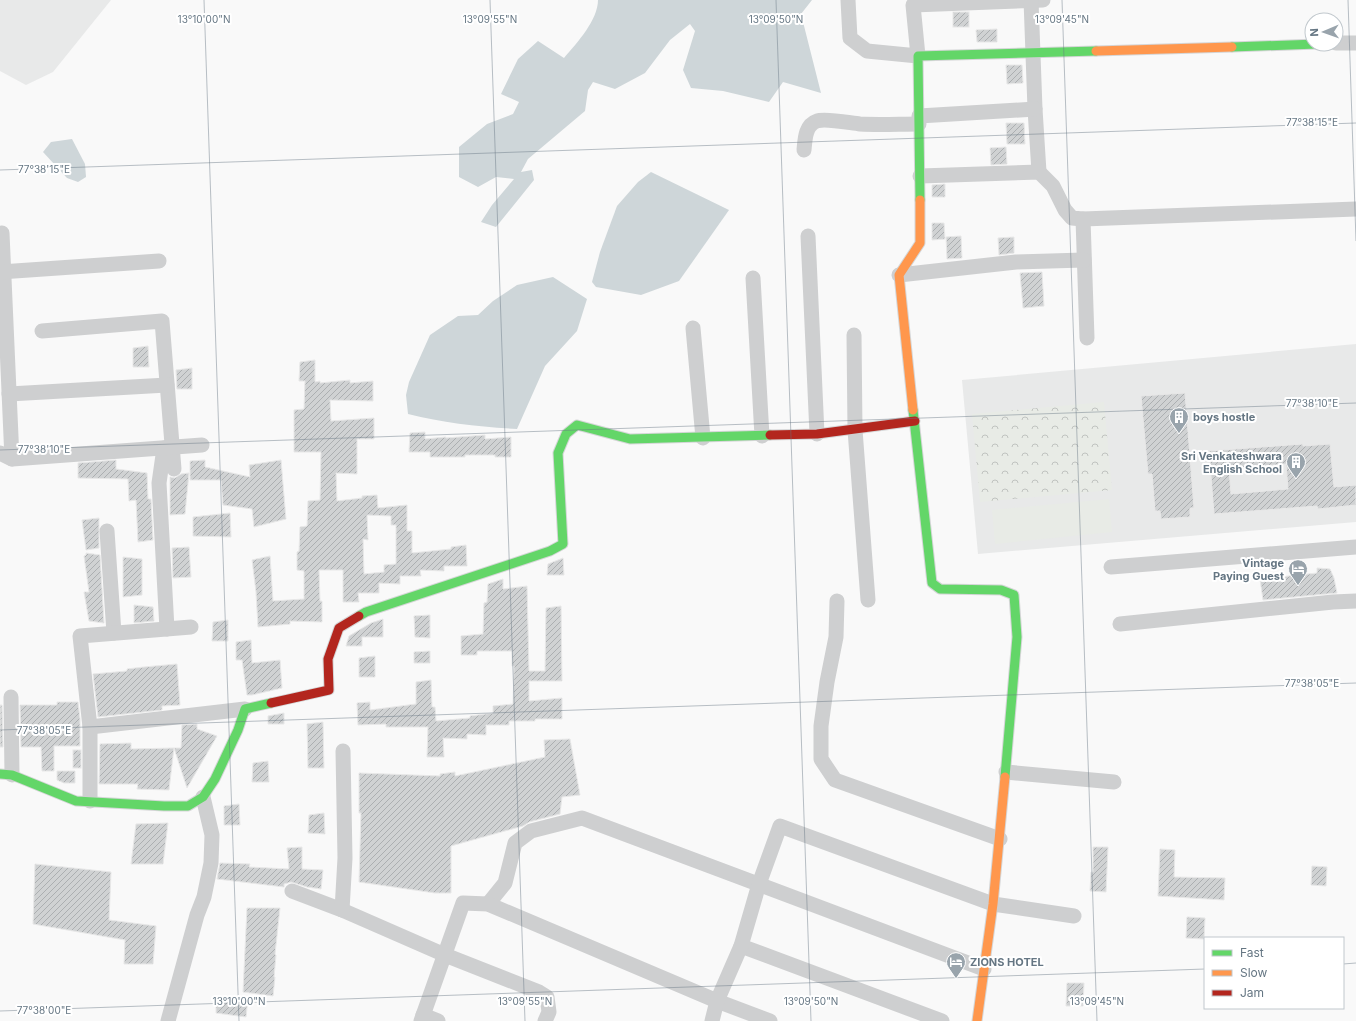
<svg xmlns="http://www.w3.org/2000/svg" width="1356" height="1021" font-family="Inter,sans-serif">
	<defs>
		<pattern id="park-crowns" width="20" height="18" patternUnits="userSpaceOnUse"><rect width="20" height="18" fill="#e8ebe6"/><path d="M2 6a3 3 0 1 1 6 0M12 15a3 3 0 1 1 6 0" fill="none" stroke="#c0c3c0"/></pattern>
		<pattern id="building-hatch" width="6" height="6" patternUnits="userSpaceOnUse"><rect width="6" height="6" fill="#d0d2d3"/><path d="M-1 1l2-2M0 6l6-6M5 7l2-2" fill="none" stroke="#acafb1"/></pattern>
	</defs>
	<rect width="100%" height="100%" fill="#f9f9f9"/>
	<g fill="#e8e9e9">
		<polygon points="0,0 111,0 53,72 26,85 0,71"/>
		<polygon points="1356,344 1356,522 978,554 962,380"/>
	</g>
	<polygon fill="url(#park-crowns)" points="1104,402 1112,490 980,502 972,414"/>
	<polygon fill="#e8ebe6" points="1109,499 1112,532 995,544 992,510"/>
	<g fill="#ced6d9">
		<path d="M 598,0 L 812,0 L 801,14 L 821,93 L 783,82 L 769,102 L 723,91 L 691,88 L 683,70 L 695,31 L 690,24 L 670,40 L 645,73 L 615,89 L 593,82 L 588,90 L 585,111 L 528,159 L 521,172 L 532,170 L 534,180 L 496,227 L 481,222 L 492,205 L 514,179 L 496,177 L 478,187 L 459,177 L 459,147 L 487,124 L 513,114 L 519,102 L 501,94 L 518,59 L 538,41 L 564,58 C 577,43 598,20 598,0 Z"/>
		<polygon points="72,139 85,164 86,177 78,182 67,178 43,152 51,142"/>
		<polygon points="651,172 729,210 679,281 641,295 596,287 592,282 600,252 617,206 638,182"/>
		<path d="M 553,277 L 587,299 L 577,331 L 545,366 L 517,429 C 480,427 444,423 408,414 L 406,395 L 409,382 L 430,335 L 458,316 L 478,315 L 493,301 L 517,285 Z"/>
	</g>
	<g fill="url(#building-hatch)" stroke="#e8e8e8" fill-rule="evenodd">
		<rect x="953" y="12" width="16" height="15"/>
		<polygon points="997,29 997,42 977,42 976,30"/>
		<polygon points="1006,65 1022,65 1023,83 1007,84"/>
		<polygon points="1006,123 1024,123 1025,144 1007,144"/>
		<polygon points="1006,147 1007,164 991,165 990,148"/>
		<polygon points="945,184 945,197 932,197 932,185"/>
		<polygon points="932,223 944,223 945,239 932,240"/>
		<polygon points="961,236 962,258 947,259 946,237"/>
		<polygon points="1014,237 1014,253 999,255 998,238"/>
		<polygon points="1042,272 1044,306 1023,308 1020,273"/>
		<polygon points="148,346 149,367 133,367 133,348"/>
		<path d="M 315,360 L 315,382 L 320,381 L 320,383 L 350,380 L 350,383 L 373,381 L 373,401 L 330,400 L 331,421 L 374,418 L 374,439 L 357,439 L 357,474 L 336,473 L 337,501 L 362,498 L 362,496 L 377,495 L 378,508 L 407,505 L 407,531 L 412,531 L 412,553 L 451,549 L 451,547 L 466,545 L 467,566 L 444,566 L 444,571 L 420,570 L 421,576 L 400,576 L 400,584 L 379,583 L 379,593 L 358,593 L 359,602 L 343,602 L 343,570 L 319,570 L 320,601 L 322,601 L 322,622 L 290,621 L 290,624 L 258,627 L 256,592 L 252,560 L 270,556 L 273,601 L 304,599 L 304,571 L 297,570 L 297,552 L 299,551 L 300,527 L 307,526 L 308,501 L 320,500 L 321,452 L 294,452 L 294,410 L 304,409 L 305,381 L 299,381 L 300,362 ZM 367,515 L 391,516 L 391,525 L 396,525 L 396,564 L 384,565 L 384,572 L 364,574 L 363,539 L 368,540 Z"/>
		<polygon points="192,368 192,389 177,389 176,370"/>
		<polygon points="1185,393 1194,508 1190,508 1190,517 1161,519 1160,511 1155,511 1152,474 1148,474 1141,396"/>
		<polygon points="425,432 425,439 446,437 446,438 485,435 485,439 511,437 511,457 495,457 495,455 465,455 465,457 430,457 430,452 409,452 410,433"/>
		<path d="M 1303,444 L 1303,446 L 1330,444 L 1334,487 L 1356,485 L 1356,505 L 1318,509 L 1317,506 L 1214,514 L 1209,451 ZM 1286,464 L 1288,489 L 1231,494 L 1229,469 Z"/>
		<polygon points="116,460 116,469 147,473 148,499 151,499 153,540 138,542 136,500 129,501 128,479 78,478 78,463"/>
		<polygon points="205,460 205,467 250,477 249,465 281,460 286,519 254,527 252,509 223,505 221,480 190,480 190,461"/>
		<polygon points="189,473 185,514 170,515 170,477 175,478 181,474"/>
		<polygon points="230,513 231,537 193,536 193,517"/>
		<polygon points="99,518 99,548 86,550 82,520"/>
		<polygon points="189,547 191,577 173,578 172,548"/>
		<polygon points="86,553 100,555 104,623 89,621 84,592 89,592 84,556 86,555"/>
		<polygon points="123,557 142,559 142,595 123,597"/>
		<polygon points="563,558 564,575 547,575 548,564"/>
		<polygon points="1317,568 1330,569 1334,578 1337,593 1263,600 1260,579 1317,573"/>
		<polygon points="503,579 503,589 527,586 529,671 545,671 546,608 561,606 562,681 529,681 529,701 562,698 562,719 535,719 535,721 509,721 509,725 486,725 486,735 467,734 467,739 443,738 444,757 427,757 428,727 386,727 386,724 358,725 357,703 370,702 370,710 416,704 416,682 431,680 432,707 435,707 436,721 470,718 470,716 493,713 493,706 513,704 514,666 512,666 512,651 477,651 477,655 461,655 461,636 483,634 484,603 487,602 488,584"/>
		<polygon points="134,605 153,607 154,621 134,623"/>
		<polygon points="430,615 430,638 415,637 414,616"/>
		<polygon points="383,619 383,637 362,637 362,646 346,646 349,636 371,623"/>
		<polygon points="228,620 228,641 212,641 213,622"/>
		<polygon points="251,640 252,663 280,660 282,688 252,695 247,695 242,660 236,660 236,642"/>
		<polygon points="430,651 430,663 414,663 414,652"/>
		<polygon points="375,656 375,677 359,677 359,658"/>
		<polygon points="177,664 180,705 162,706 162,710 98,717 93,674 127,671 127,669 144,667"/>
		<polygon points="57,702 78,702 80,719 80,746 54,746 54,771 42,771 41,747 21,747 20,705 57,705"/>
		<polygon points="0,705 2,705 3,747 0,747"/>
		<polygon points="284,713 284,724 268,724 268,716"/>
		<polygon points="323,722 324,768 308,768 307,724"/>
		<polygon points="197,724 197,729 217,736 187,788 174,748 181,748 182,725"/>
		<polygon points="570,739 580,795 562,797 560,814 529,822 523,826 451,846 451,893 435,893 359,882 361,813 359,813 359,773 440,776 440,774 455,772 455,776 545,757 544,740"/>
		<polygon points="131,743 131,749 174,748 169,790 137,789 138,784 99,784 100,744"/>
		<rect x="73" y="750" width="8" height="18"/>
		<polygon points="268,761 269,782 252,782 253,763"/>
		<polygon points="57,771 75,771 75,783 64,783 57,780"/>
		<polygon points="239,804 240,825 224,825 224,806"/>
		<polygon points="324,813 325,834 308,833 309,815"/>
		<polygon points="168,823 163,864 131,864 136,824"/>
		<polygon points="302,847 302,869 323,870 321,889 307,887 291,882 284,884 284,887 217,879 220,863 250,864 249,867 289,869 287,848"/>
		<polygon points="1093,847 1108,847 1106,892 1090,891 1091,872 1093,872"/>
		<polygon points="1160,849 1175,850 1174,877 1225,878 1224,900 1158,896"/>
		<polygon points="35,864 111,872 109,920 156,926 153,964 124,964 125,940 33,924"/>
		<polygon points="1312,866 1327,867 1326,886 1311,885"/>
		<polygon points="247,908 280,908 275,954 276,955 274,977 275,977 273,996 243,992"/>
		<polygon points="1187,917 1205,918 1204,939 1186,938"/>
		<polygon points="1067,983 1084,983 1083,1006 1066,1006"/>
		<polygon points="216,997 248,998 246,1017 216,1013"/>
	</g>
	<g fill="none" stroke-linecap="round" stroke-linejoin="round">
		<g stroke="#d5d6d7" stroke-width="11">
			<g id="fast">
				<polyline points="1232,47 1317,44"/>
				<polyline points="920,200 918,56 1096,51"/>
				<polyline points="913,410 932,583 940,589 1001,590 1014,595 1017,637 1005,777"/>
				<polyline points="359,616 366,612 550,551 563,544 558,453 566,434 577,425 630,439 770,435"/>
				<polyline points="0,774 12,775 76,801 164,806 188,806 203,797 215,779 238,730 245,709 271,703"/>
			</g>
		</g>
		<g stroke="#d5d6d7" stroke-width="11">
			<g id="slow">
				<polyline points="1096,51 1232,47"/>
				<polyline points="913,410 899,275 920,243 920,200"/>
				<polyline points="977,1021 993,904 1005,777"/>
			</g>
		</g>
		<g stroke="#d5d6d7" stroke-width="11">
			<g id="jam">
				<polyline points="770,435 817,434 915,421"/>
				<polyline points="271,703 329,690 328,659 339,628 359,616"/>
			</g>
		</g>
		<g stroke="#cecfd0" stroke-width="15">
			<polyline points="848,0 850,38 867,51 918,56 913,5 1043,0"/>
			<polyline points="1031,0 1035,109 1039,172"/>
			<polyline points="1336,43 1356,43"/>
			<polyline points="919,116 1035,109"/>
			<path d="M 804,150 C 805,140 805,125 817,121 C 825,118 850,123 860,124 C 879,125 899,124 919,124"/>
			<polyline points="920,176 1039,172 1053,186 1065,210 1072,218 1083,219 1356,209"/>
			<polyline points="1083,219 1087,338"/>
			<polyline points="2,233 12,459"/>
			<polyline points="808,236 817,434"/>
			<polyline points="0,272 159,261"/>
			<polyline points="899,275 1016,262 1084,260"/>
			<polyline points="753,278 762,436"/>
			<polyline points="693,328 703,438"/>
			<polyline points="42,331 162,321 174,469"/>
			<polyline points="854,335 855,430 868,600"/>
			<polyline points="9,394 167,385"/>
			<polyline points="164,448 159,483 167,629"/>
			<polyline points="0,453 12,459 202,445"/>
			<polyline points="107,531 114,633"/>
			<polyline points="1111,567 1356,547"/>
			<polyline points="837,601 836,637 827,682 821,726 821,759 835,780 1000,839"/>
			<polyline points="1120,624 1333,602 1356,601"/>
			<polyline points="11,697 12,775"/>
			<polyline points="90,727 245,709"/>
			<polyline points="1006,772 1114,782"/>
			<polyline points="90,801 90,727 80,636 191,627"/>
			<polyline points="292,891 342,910 445,955 539,992 547,997 549,1012 545,1021"/>
			<polyline points="488,904 505,883 515,843 531,831 582,818 984,969"/>
			<polyline points="342,910 345,858 343,751"/>
			<polyline points="741,946 942,1021"/>
			<polyline points="423,1015 438,1021"/>
			<polyline points="168,1021 197,915 204,897 211,863 212,835 203,797"/>
			<polyline points="421,1021 463,903 488,904 717,1001 770,1021"/>
			<polyline points="712,1021 717,1001 741,946 759,884 780,826 993,904 1074,916"/>
		</g>
		<use href="#fast" stroke="#63d668" stroke-width="9"/>
		<use href="#slow" stroke="#ff974d" stroke-width="9"/>
		<use href="#jam" stroke="#b3261e" stroke-width="9"/>
	</g>
	<path fill="none" stroke="#657683" stroke-width="1" stroke-opacity="0.45" d="M 204,0 L 239,1021M 490,0 L 525,1021M 776,0 L 811,1021M 1062,0 L 1097,1021M 1348,0 L 1356,241M 0,170 L 1356,123M 0,450 L 1356,403M 0,730 L 1356,683M 1343,964 L 1356,963M 0,1011 L 1205,969"/>
	<defs>
		<g id="building-pin" transform="scale(1)"><path d="M0 17L-7.5 6A9.5 9.5 0 1 1 7.5 6Z" fill="#99a4ac" stroke="#fff"/><path d="M-4-6H4V6H1V3H-1V6H-4ZM-2.5-4.3h1.7v1.8h-1.7ZM.8-4.3h1.7v1.8H.8ZM-2.5-1h1.7V.8h-1.7ZM.8-1h1.7V.8H.8Z" fill="#fff"/></g>
		<g id="hotel-pin" transform="scale(1)"><path d="M0 17L-7.5 6A9.5 9.5 0 1 1 7.5 6Z" fill="#99a4ac" stroke="#fff"/><path d="M-6-4.5h1.5V1H6V5H4.5V3h-9V5H-6ZM-4 0a1.8 1.8 0 1 1 3.6 0ZM.5 0V-2.5h3Q6-2.5 6 0Z" fill="#fff"/></g>
	</defs>
	<g fill-rule="evenodd">
		<use href="#building-pin" x="1179" y="417"/>
		<use href="#building-pin" x="1296" y="462"/>
		<use href="#hotel-pin" x="1298" y="569"/>
		<use href="#hotel-pin" x="956" y="962"/>
	</g>
	<g text-anchor="middle" dominant-baseline="central" stroke-width="4" stroke-linejoin="round" paint-order="stroke">
		<g font-size="11" font-weight="bold" fill="#657683" stroke="#fff" text-anchor="start">
			<text x="1193" y="417">boys hostle</text>
			<text x="1282" y="456" text-anchor="end">Sri Venkateshwara<tspan x="1282" dy="13">English School</tspan></text>
			<text x="1284" y="563" text-anchor="end">Vintage<tspan x="1284" dy="13">Paying Guest</tspan></text>
			<text x="970" y="962">ZIONS HOTEL</text>
		</g>
	</g>
	<g font-size="10" text-anchor="middle" fill="#657683" stroke="#fff" stroke-width="4" stroke-linejoin="round" paint-order="stroke">
		<text x="204" y="23">13°10'00"N</text>
		<text x="490" y="23">13°09'55"N</text>
		<text x="776" y="23">13°09'50"N</text>
		<text x="1062" y="23">13°09'45"N</text>
		<text x="1312" y="126">77°38'15"E</text>
		<text x="44" y="173">77°38'15"E</text>
		<text x="1312" y="407">77°38'10"E</text>
		<text x="44" y="453">77°38'10"E</text>
		<text x="1312" y="687">77°38'05"E</text>
		<text x="44" y="734">77°38'05"E</text>
		<text x="239" y="1005">13°10'00"N</text>
		<text x="525" y="1005">13°09'55"N</text>
		<text x="811" y="1005">13°09'50"N</text>
		<text x="1097" y="1005">13°09'45"N</text>
		<text x="44" y="1014">77°38'00"E</text>
	</g>
	<rect x="1204" y="937" width="140" height="72" fill="#ffffff" stroke="#c1c8cd"/>
	<rect x="1212" y="950" width="20" height="6" fill="#63d668" stroke="#c1c8cd"/>
	<text x="1240" y="957" font-size="12" fill="#657683">Fast</text>
	<rect x="1212" y="970" width="20" height="6" fill="#ff974d" stroke="#c1c8cd"/>
	<text x="1240" y="977" font-size="12" fill="#657683">Slow</text>
	<rect x="1212" y="990" width="20" height="6" fill="#b3261e" stroke="#c1c8cd"/>
	<text x="1240" y="997" font-size="12" fill="#657683">Jam</text>
	<g transform="translate(1324 32) rotate(268)"><circle r="19" fill="#ffffff" stroke="#c1c8cd"/>
	<path d="M0-3L7 15L0 10L-7 15Z" fill="#99a4ac"/>
	<text y="-6" font-size="11" font-weight="bold" text-anchor="middle" fill="#657683">N</text>
	</g>
</svg>
